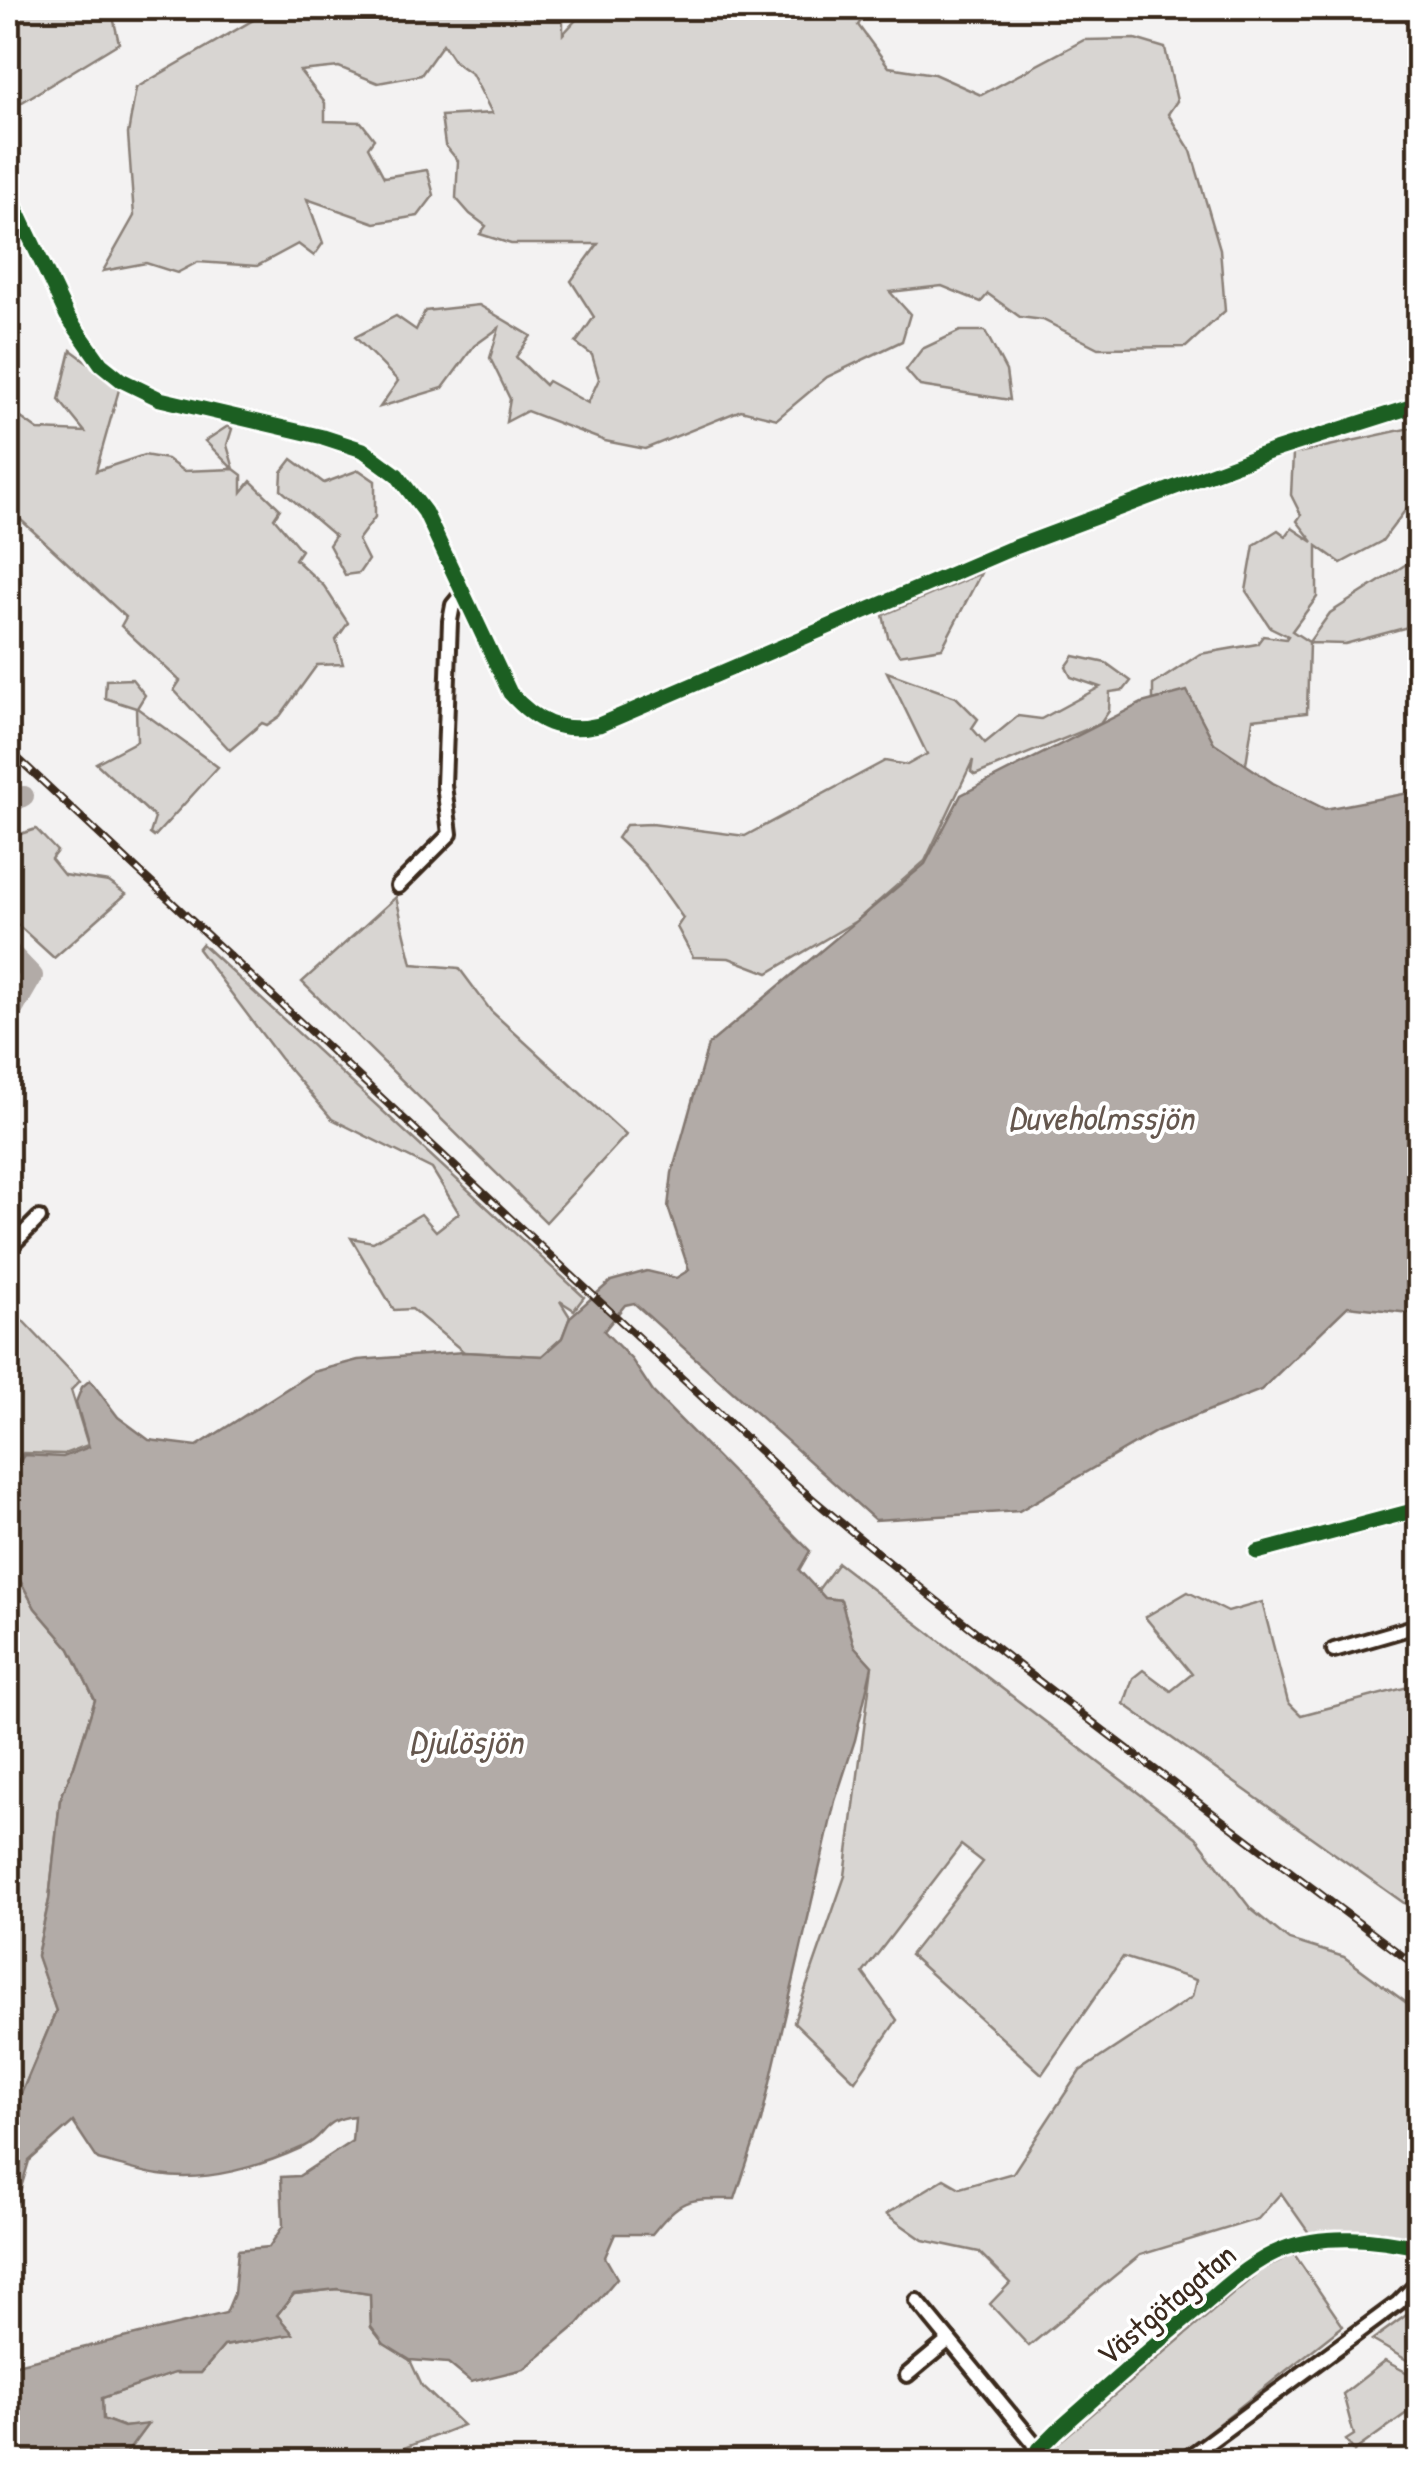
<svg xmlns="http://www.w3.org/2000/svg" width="1427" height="2469" font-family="'Patrick Hand',sans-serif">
	<rect width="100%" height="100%" fill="#f3f2f2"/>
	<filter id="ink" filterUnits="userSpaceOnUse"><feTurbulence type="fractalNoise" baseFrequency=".01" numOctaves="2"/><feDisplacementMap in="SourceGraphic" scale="20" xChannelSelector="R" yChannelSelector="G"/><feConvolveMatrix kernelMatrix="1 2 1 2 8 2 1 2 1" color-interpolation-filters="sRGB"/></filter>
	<g filter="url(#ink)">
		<g fill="#d8d5d2" stroke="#8a8078" stroke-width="2.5">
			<polygon points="8,8 111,8 119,43 9,110"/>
			<polygon points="274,8 513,8 514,15 520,8 563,8 563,34 587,8 870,8 858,25 889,67 934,74 981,95 1084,40 1135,39 1165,48 1177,101 1168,114 1191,151 1220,249 1225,311 1186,347 1098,348 1043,320 1020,317 988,294 981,302 942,286 890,292 910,314 902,341 827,377 777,419 741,410 645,449 605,441 527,411 506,422 510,399 490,358 499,328 474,346 443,388 380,407 398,381 355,337 396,316 416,330 425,311 479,305 531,336 516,357 545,385 548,381 588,403 599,379 592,355 576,343 594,317 571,281 598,244 511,244 480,234 486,226 470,214 456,198 458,161 445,145 441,116 492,113 472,74 455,62 443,44 421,75 378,83 339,67 300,71 325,103 325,121 361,122 374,139 368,147 384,177 427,170 434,195 418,216 375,223 307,199 323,243 314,256 298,244 257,266 198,262 177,273 146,263 103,271 134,216 128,134 136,88"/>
			<polygon points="960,331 985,331 1006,371 1010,400 920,386 906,370 922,349"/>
			<polygon points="71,350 120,386 96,471 144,455 167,459 183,471 233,469 205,441 228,426 232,429 227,445 234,469 242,475 242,492 251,481 280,509 274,518 301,550 295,559 324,586 348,623 336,640 343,664 317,665 280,716 267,725 262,723 230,750 174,690 180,681 121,626 126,617 8,508 8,416 21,418 38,430 85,432 59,400"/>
			<polygon points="1419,426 1419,500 1407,508 1382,541 1341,563 1317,546 1317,597 1292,631 1309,642 1330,613 1419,556 1419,624 1345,644 1309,643 1307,713 1253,719 1246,764 1214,743 1187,692 1153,700 1153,685 1200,654 1257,644 1263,636 1286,639 1288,636 1270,627 1246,591 1254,545 1278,530 1286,536 1292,528 1313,542 1297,521 1301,515 1291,495 1293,454"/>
			<polygon points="292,459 324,483 359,470 375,481 375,517 358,540 368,560 359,573 345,575 329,545 335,536 281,490 282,472"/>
			<polygon points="981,573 942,648 899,655 888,637 883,615"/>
			<polygon points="1074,656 1106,663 1131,681 1124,690 1110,692 1109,711 1100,724 975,775 971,772 973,760 925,861 856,921 768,973 729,958 693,957 677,927 683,918 646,866 617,838 626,825 652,824 745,836 885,761 907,765 927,754 887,672 956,697 978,719 972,728 985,743 1018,716 1041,719 1100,687 1071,677 1066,667"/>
			<polygon points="132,679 145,695 137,708 218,767 154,837 150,834 155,818 96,763 137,741 136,708 105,698 106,680"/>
			<polygon points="36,829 57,851 51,859 64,875 109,882 126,894 54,958 8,916 8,838"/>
			<polygon points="396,897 412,964 459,968 491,1011 626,1135 546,1222 302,982"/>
			<polygon points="202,944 584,1297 574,1310 560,1301 570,1317 562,1338 542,1356 464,1352 412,1309 394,1310 351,1238 373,1242 421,1214 436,1231 459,1213 432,1169 332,1119 280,1058 198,949"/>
			<polygon points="8,1305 80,1381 71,1390 88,1445 64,1454 23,1453 16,1464 8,1467"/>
			<polygon points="8,1558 35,1608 70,1649 95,1700 74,1766 60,1800 49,1900 37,1955 56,2011 8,2125"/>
			<polygon points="838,1563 1196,1837 1251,1909 1289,1940 1344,1957 1419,2012 1419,2242 1386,2234 1309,2233 1281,2193 1258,2219 1140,2255 1029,2346 990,2304 1010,2283 979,2252 923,2240 886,2214 944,2179 960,2188 1013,2173 1080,2071 1192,1997 1196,1980 1123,1957 1042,2074 910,1955 983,1862 961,1845 863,1973 897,2020 855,2081 794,2022 845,1876 872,1666 854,1646 841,1600 825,1598 818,1590"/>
			<polygon points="1188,1592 1228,1612 1262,1602 1288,1702 1301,1715 1419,1684 1419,1908 1411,1908 1124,1704 1133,1678 1143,1670 1171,1691 1192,1674 1145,1617"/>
			<polygon points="1294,2254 1343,2326 1171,2461 1051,2461 1050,2450 1261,2270"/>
			<polygon points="337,2289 370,2294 371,2327 384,2343 410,2360 422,2386 463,2425 371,2461 98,2462 126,2453 147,2425 124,2427 102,2419 102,2398 174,2373 201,2373 224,2346 292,2334 277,2315 294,2294"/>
			<polygon points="1419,2306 1419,2367 1372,2340"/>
			<polygon points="1385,2361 1419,2379 1419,2404 1354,2451 1346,2440 1354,2435 1343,2394"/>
		</g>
		<path fill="#b2aba7" stroke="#827770" stroke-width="2.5" d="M 1187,691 L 1214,743 L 1273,783 L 1325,809 L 1419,791 L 1419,1314 L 1348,1306 L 1261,1390 L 1157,1431 L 1019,1511 L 875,1520 L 634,1303 L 625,1305 L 604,1331 L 632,1360 L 653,1392 L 810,1551 L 799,1570 L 825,1598 L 841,1600 L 854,1646 L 872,1666 L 855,1740 L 835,1801 L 761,2121 L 735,2199 C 688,2199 683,2196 652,2234 L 615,2234 L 605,2257 L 617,2278 L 578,2324 L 524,2369 L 471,2382 L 448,2363 L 410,2360 L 384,2344 L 371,2327 L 370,2294 L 337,2289 L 294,2294 L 277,2315 L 293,2334 L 224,2346 L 201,2373 L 174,2373 L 102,2398 L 103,2419 L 124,2427 L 148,2424 L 126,2454 L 98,2461 L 8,2461 L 8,2366 L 226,2313 L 234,2294 L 238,2250 L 269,2247 L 283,2226 L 281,2177 L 299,2176 L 352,2141 L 354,2116 C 321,2120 327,2136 303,2147 C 262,2166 206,2183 159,2175 C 139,2172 118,2165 98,2160 L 73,2122 L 29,2161 L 12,2218 L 8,2219 L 8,2125 L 56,2011 L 37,1956 L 49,1900 L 60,1800 L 74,1766 L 95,1700 L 70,1649 L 35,1608 L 8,1558 L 8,1470 L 17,1466 L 24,1455 L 63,1457 L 89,1447 L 76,1402 L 82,1387 L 90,1380 L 118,1417 L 149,1440 L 197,1446 L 313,1372 L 358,1360 L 464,1352 L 542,1356 L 562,1338 L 570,1317 L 611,1281 L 647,1271 L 676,1278 L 689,1270 L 668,1207 L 672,1173 L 708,1045 L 925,864 L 961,795 L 1142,703 Z"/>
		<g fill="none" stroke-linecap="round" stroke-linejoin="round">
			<g stroke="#b2aba7" stroke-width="20">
				<polyline points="8,805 24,796"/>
				<polyline points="8,950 33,976 8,1019"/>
			</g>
			<g stroke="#3b2a1e" stroke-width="20">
				<g id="street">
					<path d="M 8,191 L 67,316 L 101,364 L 121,380 L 160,399 L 323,437 L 363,450 L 397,475 L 425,512 L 510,693 C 536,722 560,734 599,725 L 1010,549 L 1272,451 L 1420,404"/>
					<polyline points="398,886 450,834 444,785 450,621 453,605 462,594"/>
					<polyline points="8,1249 39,1218"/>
					<polyline points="1257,1552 1420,1509"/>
					<polyline points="1334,1650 1420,1625"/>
					<polyline points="917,2301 1039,2449"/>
					<polyline points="907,2375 949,2340"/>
					<path d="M 1041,2462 L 1039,2449 L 1057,2431 C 1105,2389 1152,2346 1202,2306 C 1227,2285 1252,2261 1283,2249 C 1324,2233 1378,2238 1420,2248"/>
					<polyline points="1182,2462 1398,2303 1420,2281"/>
				</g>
			</g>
			<use href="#street" stroke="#fff" stroke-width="12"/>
			<g stroke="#3b2a1e" stroke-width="8">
				<path id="rail" d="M 8,749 L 793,1482 C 994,1654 1209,1809 1420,1969"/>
			</g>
			<use href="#rail" stroke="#fff" stroke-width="4" stroke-dasharray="11" stroke-linecap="butt"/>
			<g stroke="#fff" stroke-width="21">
				<g id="cycleway">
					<path d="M 8,191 L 67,316 L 101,364 L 121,380 L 160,399 L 323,437 L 363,450 L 397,475 L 425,512 L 510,693 C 536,722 560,734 599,725 L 1010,549 L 1272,451 L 1420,404"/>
					<polyline points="1257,1552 1420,1509"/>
					<path d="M 1041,2462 L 1039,2449 L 1057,2431 C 1105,2389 1152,2346 1202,2306 C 1227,2285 1252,2261 1283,2249 C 1324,2233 1378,2238 1420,2248"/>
				</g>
			</g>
			<use href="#cycleway" stroke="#1b5e20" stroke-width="15"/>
		</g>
	</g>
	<g text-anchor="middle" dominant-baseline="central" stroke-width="8" stroke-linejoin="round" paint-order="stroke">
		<g font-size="32" fill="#3b2a1e" stroke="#fff">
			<text transform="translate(1166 2304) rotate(-40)">Västgötagatan</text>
		</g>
		<g font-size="35" font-style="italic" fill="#65574e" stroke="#fff">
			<text x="1101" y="1117">Duveholmssjön</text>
			<text x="466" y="1741">Djulösjön</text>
		</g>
	</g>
	<rect width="1427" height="2469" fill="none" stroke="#fff" stroke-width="40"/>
	<rect x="20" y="20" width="1387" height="2429" fill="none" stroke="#3b2a1e" stroke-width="4" filter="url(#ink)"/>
</svg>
